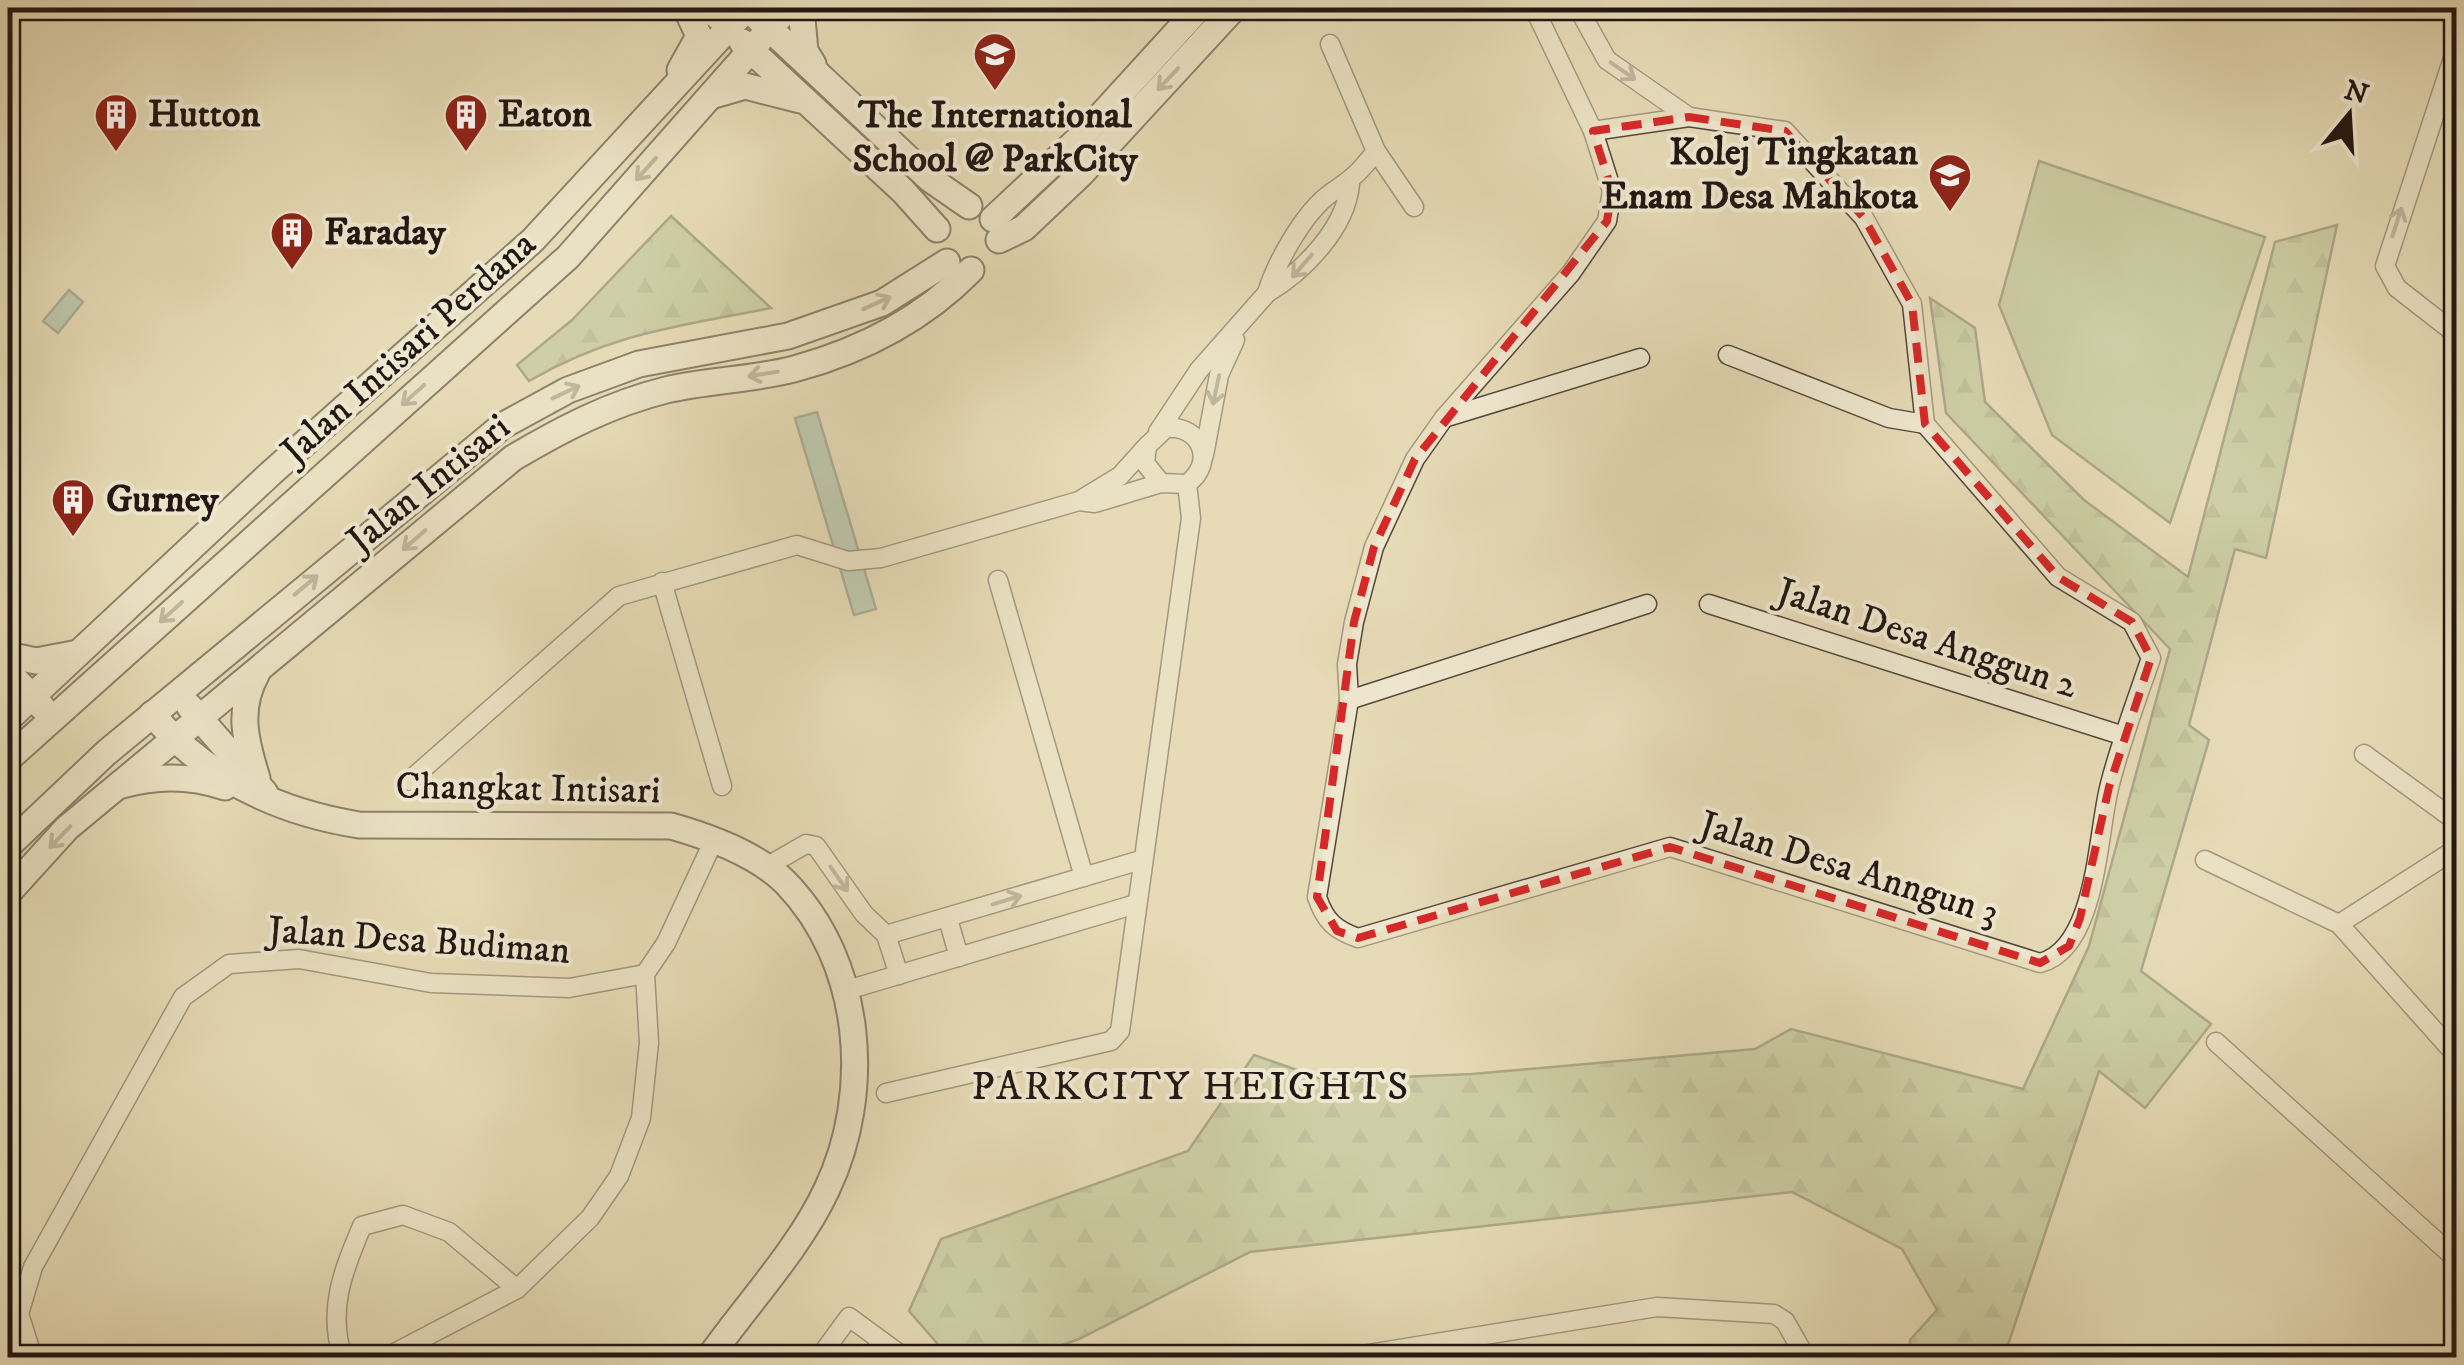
<svg xmlns="http://www.w3.org/2000/svg" width="2464" height="1365" font-family="'IM FELL DW Pica',serif">
	<defs>
		<pattern id="forest-firs" width="22" height="20" patternUnits="userSpaceOnUse" patternTransform="scale(2.5)"><rect width="22" height="20" fill="#b1c192"/><path d="M5 1l3.5 6h-7zM16 11l3.5 6h-7z" fill="#98a57d"/></pattern>
	</defs>
	<rect width="100%" height="100%" fill="#e6dbb7"/>
	<filter id="stains"><feTurbulence type="fractalNoise" baseFrequency=".002" numOctaves="4"/><feColorMatrix values="0 0 0 0 .2 0 0 0 0 .09 0 0 0 0 .02 0 0 0 .5 -.17"/></filter>
	<radialGradient id="worn" r=".72"><stop offset=".6" stop-color="#630" stop-opacity="0"/><stop offset="1" stop-color="#630" stop-opacity=".3"/></radialGradient>
	<polygon fill="#b1c192" stroke="#6a6c52" stroke-width="2.5" points="2039,161 2265,237 2170,523 2052,435 1999,305"/>
	<g fill="url(#forest-firs)" stroke="#6a6c52" stroke-width="2.5">
		<path d="M 671,216 L 771,308 C 679,326 612,333 529,381 L 517,365 L 572,320 Z"/>
		<polygon points="2337,225 2266,558 2235,549 2189,725 2209,740 2141,971 2211,1024 2145,1108 2099,1071 2004,1357 1910,1357 1910,1340 1937,1310 1902,1249 1792,1192 1250,1252 1079,1339 1028,1357 949,1357 909,1311 941,1239 1188,1151 1254,1055 1326,1080 1472,1074 1755,1049 1791,1029 2023,1089 2089,946 2170,649 1946,413 1930,298 1975,328 1985,402 2084,500 2188,577 2275,242"/>
	</g>
	<g fill="#96bbaf" stroke="#687970" stroke-width="2.5">
		<polygon points="69,290 83,302 58,333 43,321"/>
		<polygon points="817,412 876,609 854,615 795,418"/>
	</g>
	<g fill="none" stroke-linecap="round" stroke-linejoin="round">
		<g stroke="#53483b" stroke-width="21">
			<g id="street">
				<polyline points="702,8 729,30"/>
				<polyline points="1534,8 1593,131"/>
				<polyline points="1578,8 1607,60 1689,117"/>
				<polyline points="1330,44 1376,151 1414,207"/>
				<polyline points="2456,49 2385,266 2397,288 2456,334"/>
				<path d="M 1689,117 L 1785,131 L 1864,218 L 1912,304 L 1925,424 L 2058,577 L 2132,622 L 2151,658 C 2137,699 2121,741 2110,784 C 2097,832 2098,948 2040,963 L 1670,847 L 1358,938 C 1335,930 1325,921 1317,897 L 1349,700 L 1347,664 L 1354,622 L 1374,547 L 1415,459 L 1444,418 L 1571,273 L 1607,221 L 1612,191 L 1593,131 Z"/>
				<path d="M 1350,184 C 1346,228 1304,271 1267,293 C 1276,263 1304,212 1331,193 C 1352,179 1360,172 1376,151"/>
				<polyline points="1728,355 1889,418 1925,424"/>
				<polyline points="1444,418 1640,358"/>
				<polyline points="1158,432 1199,370 1267,293"/>
				<polyline points="1204,455 1219,375 1235,340"/>
				<polyline points="1079,501 1120,476 1147,446"/>
				<polyline points="998,580 1084,877"/>
				<polyline points="662,582 722,786"/>
				<polyline points="1709,604 2124,736"/>
				<polyline points="1349,700 1647,604"/>
				<polyline points="2364,754 2456,821"/>
				<path d="M 409,781 L 619,596 L 797,545 L 848,561 L 881,558 L 1079,501 L 1095,503 L 1161,483 L 1187,484 C 1216,463 1202,425 1166,428 L 1147,446 L 1145,463 L 1161,483"/>
				<polyline points="2205,860 2339,924 2456,1055"/>
				<polyline points="766,867 806,844 816,846 864,914 886,935 899,975"/>
				<polyline points="948,919 959,957"/>
				<polyline points="2339,924 2456,849"/>
				<polyline points="886,935 1141,860"/>
				<polyline points="844,991 1136,904"/>
				<polyline points="2216,1042 2456,1259"/>
				<polyline points="886,1093 1111,1041 1120,1031 1191,518 1187,484"/>
				<polyline points="33,1358 19,1314 33,1267 183,997 229,964 299,959 431,983 569,988 645,974"/>
				<path d="M 343,1358 C 327,1310 343,1271 362,1226 L 403,1215 L 449,1232 L 517,1289"/>
				<polyline points="385,1358 517,1289 590,1218 619,1176 641,1118 649,1043 645,974 666,943 714,840"/>
				<polyline points="819,1358 849,1317 905,1358"/>
				<polyline points="870,1358 882,1341"/>
				<polyline points="1344,1358 1657,1307 1774,1314 1785,1321 1806,1358"/>
			</g>
		</g>
		<g stroke="#221712" stroke-width="29">
			<g id="secondary">
				<polyline points="801,8 805,51 813,64"/>
				<polyline points="758,18 930,179 969,206"/>
				<polyline points="742,42 903,191 937,229"/>
				<polyline points="680,70 699,36 686,8"/>
				<polyline points="714,95 745,86 800,100"/>
				<polyline points="993,219 1085,133 1199,8"/>
				<polyline points="999,240 1024,228 1081,174 1234,8"/>
				<polyline points="8,655 36,661 73,654"/>
				<polyline points="8,672 42,707"/>
				<polyline points="189,706 265,793"/>
				<path d="M 152,714 C 206,778 277,812 359,825 L 671,826 C 710,837 757,854 786,883 C 863,963 873,1092 827,1189 C 799,1249 747,1304 709,1358"/>
				<polyline points="8,719 270,474 533,240 747,8"/>
				<polyline points="8,759 568,257 788,8"/>
				<path d="M 257,778 C 245,740 237,709 257,673"/>
				<path d="M 122,785 C 157,775 190,775 225,787"/>
				<polyline points="8,846 106,753 502,426 568,390 639,364 788,336 882,303 947,262"/>
				<path d="M 8,893 L 67,828 L 513,458 C 562,429 610,404 666,390 C 708,380 752,380 794,369 C 861,351 922,320 971,270"/>
			</g>
		</g>
		<use href="#street" stroke="#efe8d0" stroke-width="18"/>
		<use href="#secondary" stroke="#efe8d0" stroke-width="25"/>
	</g>
	<defs><path id="oneway-shaft" d="M-6 0H5M1.5-3L5.5 0L1.5 3" fill="none" stroke-width="1.6" stroke-linecap="round" stroke-linejoin="round" transform="scale(2.5)"/></defs>
	<g stroke="#938a7a">
		<use href="#oneway-shaft" transform="translate(1623 71) rotate(35)"/>
		<use href="#oneway-shaft" transform="translate(1168 79) rotate(133)"/>
		<use href="#oneway-shaft" transform="translate(646 169) rotate(132)"/>
		<use href="#oneway-shaft" transform="translate(2397 222) rotate(-72)"/>
		<use href="#oneway-shaft" transform="translate(1302 266) rotate(131)"/>
		<use href="#oneway-shaft" transform="translate(877 303) rotate(-24)"/>
		<use href="#oneway-shaft" transform="translate(763 374) rotate(171)"/>
		<use href="#oneway-shaft" transform="translate(1216 390) rotate(102)"/>
		<use href="#oneway-shaft" transform="translate(566 392) rotate(-25)"/>
		<use href="#oneway-shaft" transform="translate(413 395) rotate(138)"/>
		<use href="#oneway-shaft" transform="translate(414 540) rotate(139)"/>
		<use href="#oneway-shaft" transform="translate(306 585) rotate(-40)"/>
		<use href="#oneway-shaft" transform="translate(171 612) rotate(138)"/>
		<use href="#oneway-shaft" transform="translate(60 837) rotate(134)"/>
		<use href="#oneway-shaft" transform="translate(839 879) rotate(55)"/>
		<use href="#oneway-shaft" transform="translate(1007 900) rotate(-17)"/>
	</g>
	<path d="M0 0H2464V1365H0ZM 1689,117 L 1785,131 L 1864,218 L 1912,304 L 1925,424 L 2058,577 L 2132,622 L 2151,658 L 2109,787 L 2080,918 L 2069,946 L 2040,963 L 1670,847 L 1358,938 L 1337,931 L 1317,897 L 1354,622 L 1374,547 L 1415,459 L 1607,221 L 1612,191 L 1593,131 Z" fill="#e6dbb7" fill-opacity=".55" fill-rule="evenodd"/>
	<path fill="none" stroke="#d62828" stroke-width="8" stroke-dasharray="20 12" stroke-linejoin="round" d="M 1689,117 L 1785,131 L 1864,218 L 1912,304 L 1925,424 L 2058,577 L 2132,622 L 2151,658 L 2109,787 L 2080,918 L 2069,946 L 2040,963 L 1670,847 L 1358,938 L 1337,931 L 1317,897 L 1354,622 L 1374,547 L 1415,459 L 1607,221 L 1612,191 L 1593,131 Z"/>
	<defs>
		<g id="school-pin" transform="scale(2.25)"><path d="M0 17L-7.5 6A9.5 9.5 0 1 1 7.5 6Z" fill="#8f2418" stroke="#efe8d0"/><path d="M0-5L7-2L0 1L-7-2ZM-4 1L0 2.5L4 1V4Q0 6-4 4Z" fill="#fff"/></g>
		<g id="building-pin" transform="scale(2.25)"><path d="M0 17L-7.5 6A9.5 9.5 0 1 1 7.5 6Z" fill="#8f2418" stroke="#efe8d0"/><path d="M-4-6H4V6H1V3H-1V6H-4ZM-2.5-4.3h1.7v1.8h-1.7ZM.8-4.3h1.7v1.8H.8ZM-2.5-1h1.7V.8h-1.7ZM.8-1h1.7V.8H.8Z" fill="#fff"/></g>
	</defs>
	<g fill-rule="evenodd">
		<use href="#school-pin" x="995" y="54"/>
		<use href="#building-pin" x="116" y="115"/>
		<use href="#building-pin" x="466" y="115"/>
		<use href="#school-pin" x="1950" y="175"/>
		<use href="#building-pin" x="292" y="233"/>
		<use href="#building-pin" x="73" y="500"/>
	</g>
	<g text-anchor="middle" dominant-baseline="central" stroke-width="8" stroke-linejoin="round" paint-order="stroke">
		<g font-size="38" font-weight="bold" fill="#221712" stroke="#efe8d0" text-anchor="start">
			<text x="148" y="115">Hutton</text>
			<text x="498" y="115">Eaton</text>
			<text x="995" y="116" text-anchor="middle">The International<tspan x="995" dy="44">School @ ParkCity</tspan></text>
			<text x="1918" y="153" text-anchor="end">Kolej Tingkatan<tspan x="1918" dy="44">Enam Desa Mahkota</tspan></text>
			<text x="324" y="233">Faraday</text>
			<text x="106" y="500">Gurney</text>
		</g>
		<g font-size="38" fill="#221712" stroke="#efe8d0">
			<text transform="translate(409 348) rotate(-42)">Jalan Intisari Perdana</text>
			<text transform="translate(429 484) rotate(-39)">Jalan Intisari</text>
			<text transform="translate(1927 639) rotate(18)">Jalan Desa Anggun 2</text>
			<text transform="translate(528 789) rotate(1)">Changkat Intisari</text>
			<text transform="translate(1849 869) rotate(17)">Jalan Desa Anngun 3</text>
			<text transform="translate(419 941) rotate(4)">Jalan Desa Budiman</text>
		</g>
		<g font-size="40" letter-spacing="2.5" fill="#221712" stroke="#efe8d0">
			<text x="1191" y="1088">PARKCITY HEIGHTS</text>
		</g>
	</g>
	<rect width="2464" height="1365" fill="none" stroke="#e6dbb7" stroke-width="40"/>
	<rect x="10" y="10" width="2444" height="1345" fill="none" stroke="#221712" stroke-width="5"/>
	<rect x="20" y="20" width="2424" height="1325" fill="none" stroke="#221712" stroke-width="2.5"/>
	<g transform="translate(2349 115) rotate(18)" stroke="#efe8d0" stroke-width="8" paint-order="stroke">
	<path d="M0-8L18 38L0 25L-18 38Z" fill="#221712"/>
	<text y="-15" font-size="28" font-weight="bold" text-anchor="middle" fill="#221712">N</text>
	</g>
	<rect width="100%" height="100%" filter="url(#stains)"/>
	<rect width="100%" height="100%" fill="url(#worn)"/>
</svg>
